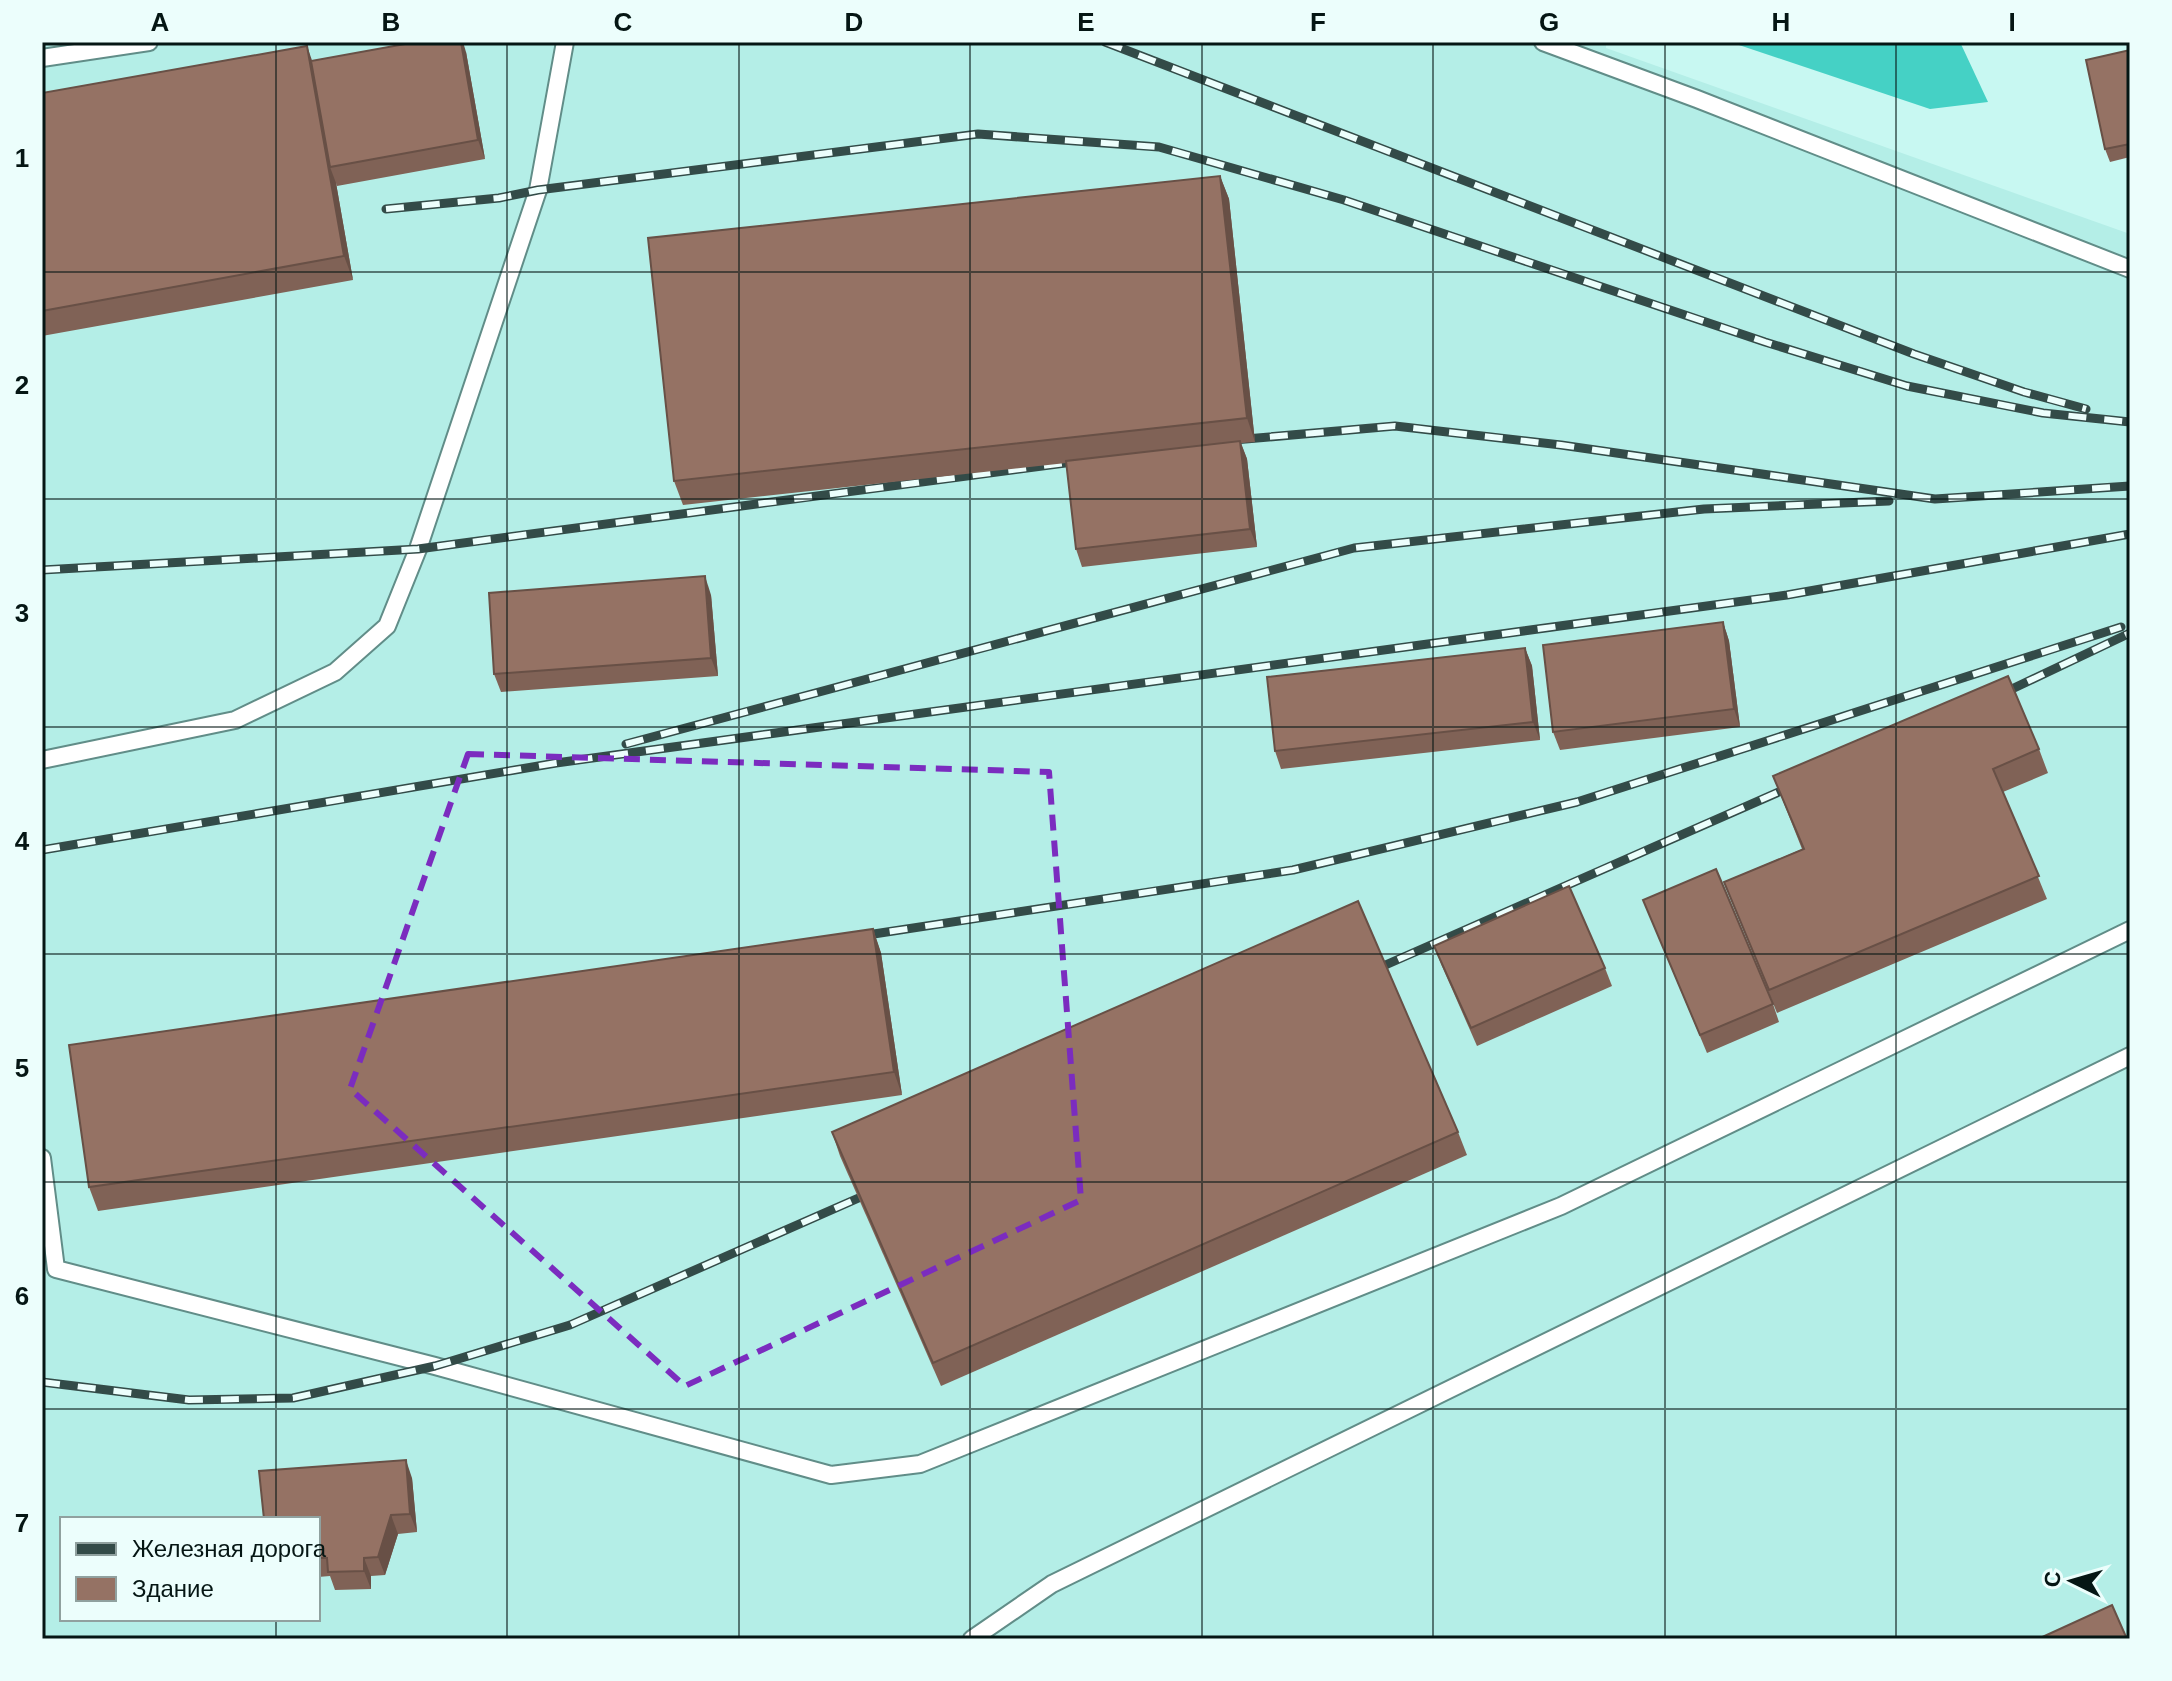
<svg xmlns="http://www.w3.org/2000/svg" width="2172" height="1681" font-family="Arial,sans-serif">
	<rect width="100%" height="100%" fill="#c8f8f2"/>
	<path fill="#b4eee7" fill-rule="evenodd" d="M 42,42 L 1606,42 L 1606,48 L 2130,234 L 2130,1639 L 42,1639 ZM 62,1519 L 318,1519 L 318,1619 L 62,1619 Z"/>
	<polygon fill="#45d1c5" points="1730,42 1960,42 1988,102 1930,109"/>
	<g fill="none" stroke-linecap="round" stroke-linejoin="round">
		<g stroke="#618d88" stroke-width="20">
			<g id="service">
				<polyline points="1543,42 1697,99 2130,269"/>
				<polyline points="42,58 149,42"/>
				<polyline points="42,760 235,720 335,672 387,626 418,549 538,190 565,42"/>
				<polyline points="42,1158 56,1269 435,1366 831,1475 920,1464 1561,1206 2130,930"/>
				<polyline points="972,1639 1052,1584 2130,1056"/>
			</g>
		</g>
		<use href="#service" stroke="#fff" stroke-width="16"/>
		<g stroke="#334b48" stroke-width="9">
			<g id="rail">
				<polyline points="1105,42 1914,354 2024,392 2086,409"/>
				<polyline points="386,209 499,198 538,190 978,134 1159,147 1344,200 1765,342 1907,386 2043,413 2130,422"/>
				<polyline points="1234,440 1395,426 1561,445 1935,499 2130,486"/>
				<polyline points="42,570 418,549 1088,460"/>
				<polyline points="1995,697 2130,633"/>
				<polyline points="626,744 1354,548 1704,509 1889,501"/>
				<polyline points="42,850 556,763 1787,595 2130,534"/>
				<polyline points="854,937 1293,870 1577,802 2121,627"/>
				<polyline points="1365,974 1797,784"/>
				<polyline points="42,1382 189,1400 293,1398 435,1366 570,1325 879,1189"/>
			</g>
		</g>
		<use href="#rail" stroke="#ecfefc" stroke-width="6" stroke-dasharray="18" stroke-linecap="butt"/>
	</g>
	<g fill="#806256">
		<polygon points="2130,50 2130,157 2110,162 2105,149"/>
		<polygon points="466,52 485,159 337,186 336,183 353,280 42,336 42,93 312,61"/>
		<polygon points="1220,176 1229,199 1255,442 1241,443 1247,459 1257,547 1082,567 1076,549 1066,463 683,505 674,481"/>
		<polygon points="711,595 718,676 501,692 494,674"/>
		<polygon points="1723,622 1729,641 1740,727 1560,750 1553,732"/>
		<polygon points="1525,648 1532,666 1540,740 1281,769 1275,751"/>
		<polygon points="2039,749 2048,773 2003,792 2047,899 1777,1013 1724,882 1802,849 1773,776"/>
		<polygon points="1643,900 1773,1004 1779,1022 1707,1053"/>
		<polygon points="873,929 881,953 902,1095 98,1211 89,1187"/>
		<polygon points="1434,946 1605,968 1612,986 1477,1046 1441,964"/>
		<polygon points="832,1132 1458,1132 1467,1155 941,1386 840,1156"/>
		<polygon points="412,1478 417,1532 398,1534 385,1575 371,1576 371,1589 335,1590 330,1576 318,1577 318,1519"/>
	</g>
	<g fill="#685046">
		<polygon points="461,42 463,42 466,52 485,159 478,140"/>
		<polygon points="307,46 315,69 330,167 336,183 353,280 344,256"/>
		<polygon points="1220,176 1229,199 1255,442 1247,418"/>
		<polygon points="1240,441 1247,459 1257,547 1250,529"/>
		<polygon points="705,576 711,595 718,676 711,658"/>
		<polygon points="1723,622 1729,641 1740,727 1734,709"/>
		<polygon points="1525,648 1532,666 1540,740 1533,722"/>
		<polygon points="873,929 881,953 902,1095 894,1072"/>
		<polygon points="406,1460 412,1478 417,1532 410,1514"/>
		<polygon points="391,1515 398,1534 385,1575 378,1557"/>
		<polygon points="364,1558 371,1576 371,1589 364,1571"/>
	</g>
	<g fill="#957264" stroke="#685046" stroke-width="2">
		<polygon points="416,42 461,42 478,140 330,167 311,61"/>
		<polygon points="307,46 344,256 42,311 42,93"/>
		<polygon points="2130,50 2130,144 2105,149 2086,60"/>
		<polygon points="1220,176 1247,418 674,481 648,238"/>
		<polygon points="1240,441 1250,529 1076,549 1066,461"/>
		<polygon points="705,576 711,658 494,674 489,593"/>
		<polygon points="1723,622 1734,709 1553,732 1543,645"/>
		<polygon points="1525,648 1533,722 1275,751 1267,677"/>
		<polygon points="2008,676 2039,749 1993,769 2039,876 1769,990 1724,882 1804,849 1773,776"/>
		<polygon points="1716,869 1773,1004 1700,1035 1643,900"/>
		<polygon points="1569,886 1605,968 1471,1028 1434,946"/>
		<polygon points="1358,901 1458,1132 933,1363 832,1132"/>
		<polygon points="873,929 894,1072 89,1187 69,1045"/>
		<polygon points="406,1460 410,1514 391,1515 378,1557 364,1558 364,1571 328,1572 327,1558 318,1558 318,1519 264,1519 259,1471"/>
		<polygon points="2112,1605 2127,1639 2038,1639"/>
	</g>
	<path fill="none" stroke="#7b2cbf" stroke-width="6" stroke-dasharray="16 10" stroke-linejoin="round" d="M 468,754 L 1049,772 L 1081,1200 L 685,1386 L 350,1089 Z"/>
	<path fill="none" stroke="#051614" stroke-width="2" stroke-opacity="0.55" d="M 276,42 L 276,1519M 507,42 L 507,1639M 739,42 L 739,1639M 970,42 L 970,1639M 1202,42 L 1202,1639M 1433,42 L 1433,1639M 1665,42 L 1665,1639M 1896,42 L 1896,1639M 42,272 L 2130,272M 42,499 L 2130,499M 42,727 L 2130,727M 42,954 L 2130,954M 42,1182 L 2130,1182M 42,1409 L 2130,1409M 276,1619 L 276,1639"/>
	<rect width="2172" height="1681" fill="none" stroke="#ecfefc" stroke-width="88"/>
	<rect x="60" y="1517" width="260" height="104" fill="#ecfefc" stroke="#90a19f" stroke-width="2"/>
	<rect x="76" y="1543" width="40" height="12" fill="#334b48" stroke="#90a19f" stroke-width="2"/>
	<text x="132" y="1557" font-size="24" fill="#051614">Железная дорога</text>
	<rect x="76" y="1577" width="40" height="24" fill="#957264" stroke="#90a19f" stroke-width="2"/>
	<text x="132" y="1597" font-size="24" fill="#051614">Здание</text>
	<g transform="translate(2072 1581) rotate(275)" stroke="#ecfefc" stroke-width="6" paint-order="stroke">
	<path d="M0-6L14 30L0 20L-14 30Z" fill="#051614"/>
	<text y="-12" font-size="22" font-weight="bold" text-anchor="middle" fill="#051614">С</text>
	</g>
	<rect x="44" y="44" width="2084" height="1593" fill="none" stroke="#051614" stroke-width="3"/>
	<g font-size="26" text-anchor="middle" font-weight="bold" fill="#051614">
		<text x="160" y="31">A</text>
		<text x="391" y="31">B</text>
		<text x="623" y="31">C</text>
		<text x="854" y="31">D</text>
		<text x="1086" y="31">E</text>
		<text x="1318" y="31">F</text>
		<text x="1549" y="31">G</text>
		<text x="1781" y="31">H</text>
		<text x="2012" y="31">I</text>
		<text x="22" y="167">1</text>
		<text x="22" y="394">2</text>
		<text x="22" y="622">3</text>
		<text x="22" y="850">4</text>
		<text x="22" y="1077">5</text>
		<text x="22" y="1305">6</text>
		<text x="22" y="1532">7</text>
	</g>
</svg>
